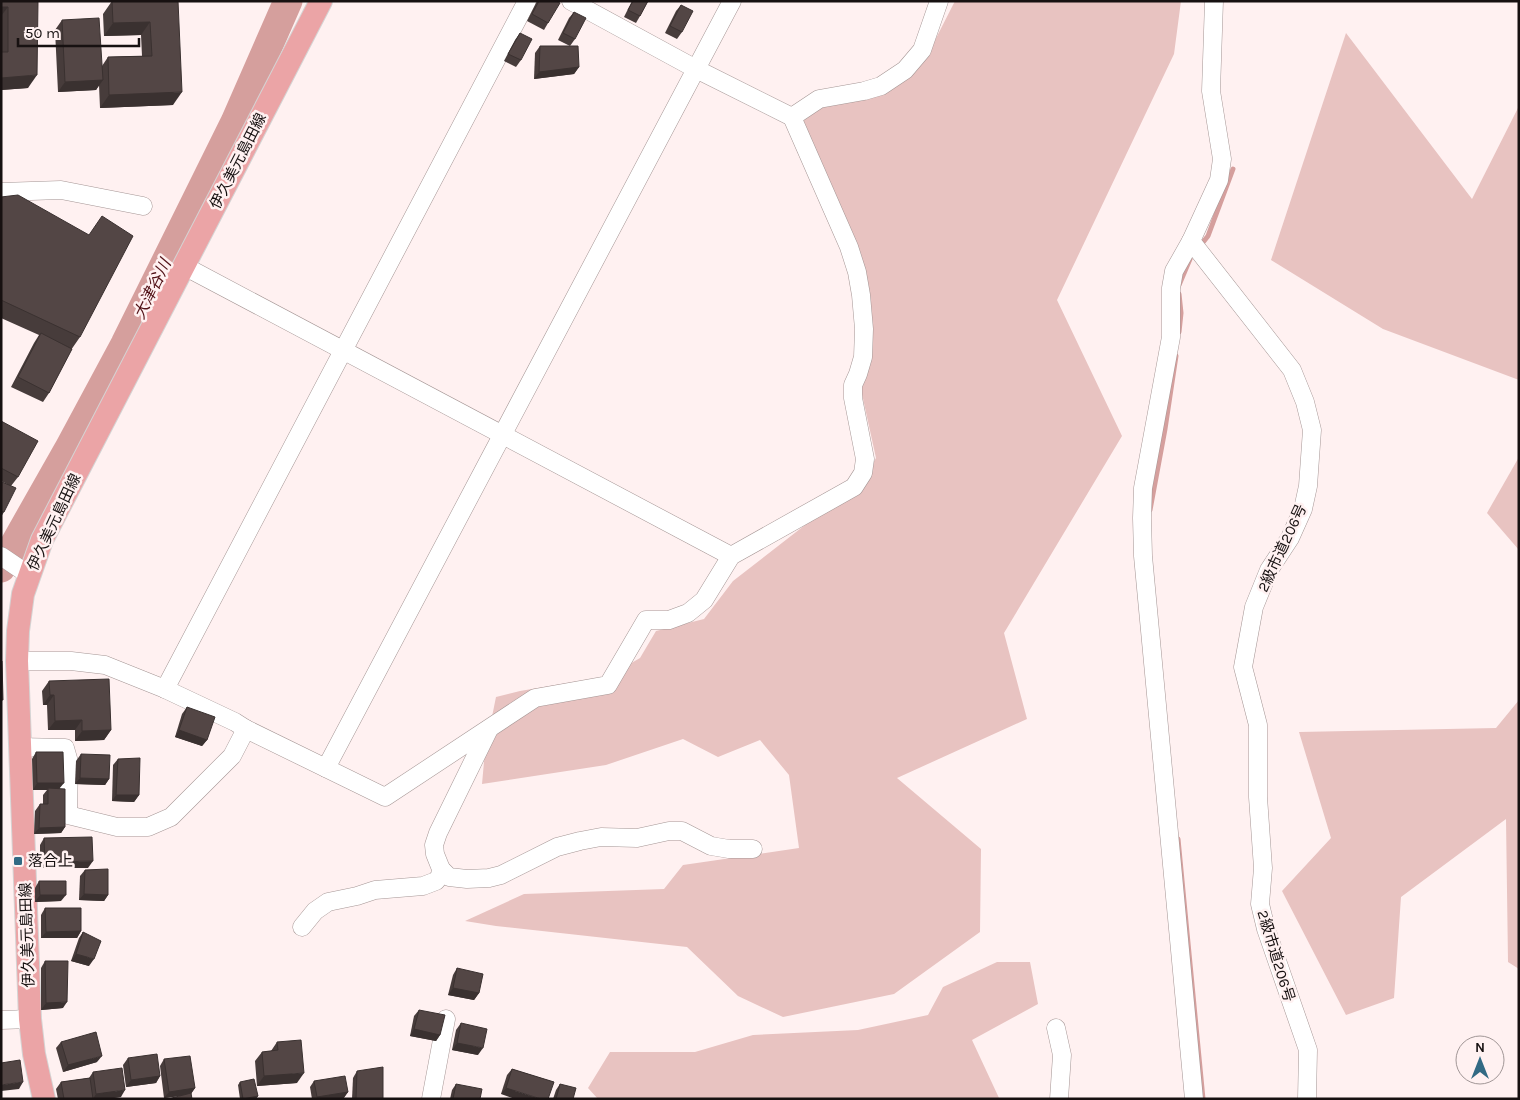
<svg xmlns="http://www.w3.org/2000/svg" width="1520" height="1100" font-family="Karla,'Noto Sans JP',sans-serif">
	<rect width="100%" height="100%" fill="#fff1f1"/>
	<g fill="#e8c3c1">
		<polygon points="955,1 1181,1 1174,54 1057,300 1122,436 1004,633 1027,719 897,778 981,849 980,932 894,994 783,1017 738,996 687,947 496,926 465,921 524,894 664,889 683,865 799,848 789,775 760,740 718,757 683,739 606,765 482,784 485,751 496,697 520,691 609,676 640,658 656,631 704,619 733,581 863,480 876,458 860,385 859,252 798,123 826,104 883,91 931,48"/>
		<polygon points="1346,33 1472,199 1519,106 1519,380 1383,329 1271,260"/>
		<polygon points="1519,457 1519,550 1487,513"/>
		<polygon points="1519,700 1519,969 1508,962 1506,819 1401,897 1394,998 1346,1015 1282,891 1331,838 1299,732 1496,728"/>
		<polygon points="997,962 1030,962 1038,1004 972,1040 999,1098 1002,1099 598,1099 588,1088 610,1052 695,1052 753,1035 858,1030 928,1015 943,987"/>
	</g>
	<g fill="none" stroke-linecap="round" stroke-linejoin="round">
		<g stroke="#d59f9d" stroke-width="5">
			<polyline points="1200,246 1208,236 1233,169"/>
			<polyline points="1179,285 1190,259"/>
			<polyline points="1179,294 1181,313 1179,332"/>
			<polyline points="1150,510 1165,429 1176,356"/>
			<polyline points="1178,839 1203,1099"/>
		</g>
		<polyline stroke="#d59f9d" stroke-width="29" points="1,568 68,450 125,344 235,122 288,1"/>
		<g stroke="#a59695" stroke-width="19">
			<g id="minor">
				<polyline points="571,1 696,69 792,117"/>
				<polyline points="1214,1 1211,91 1222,159 1219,180 1191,241 1292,370 1305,402 1312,430 1308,486 1303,509 1290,538 1269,570 1254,607 1243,667 1258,725 1258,797 1263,868 1260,904 1266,929 1308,1050 1307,1099"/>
				<polyline points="1,192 61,190 143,206"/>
				<polyline points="1191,241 1174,271 1171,288 1171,337 1143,488 1142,518 1143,556 1194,1099"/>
				<polyline points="184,266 731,556"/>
				<polyline points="1,556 29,575"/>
				<polyline points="17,661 71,661 105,665 165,689 235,722 246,729 385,797 535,698 608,685 646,620 669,620 688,613 704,600 731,556 854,487 863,473 865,459 853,398 853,385 858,374 863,357 864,329 861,295 857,272 849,247 792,117 819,99 864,91 881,86 905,70 922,50 939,1"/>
				<polyline points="165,689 527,1"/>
				<polyline points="19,747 65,748 69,762 68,815 117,827 148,827 171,817 232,756 246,729"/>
				<polyline points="326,768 732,1"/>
				<polyline points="441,869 449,877 467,879 489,878 501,875 557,847 580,841 601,837 637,838 669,831 682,831 711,846 729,849 753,849"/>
				<polyline points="302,927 315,911 328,902 357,896 375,890 423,886 436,881 440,876 441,869 435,854 434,845 438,833 489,729"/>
				<polyline points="1,1020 30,1019"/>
				<polyline points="1056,1028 1062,1055 1059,1099"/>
				<polyline points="431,1099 446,1019"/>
			</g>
		</g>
		<g stroke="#d5d4d4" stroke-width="24">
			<polyline id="major" points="44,1099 34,1054 30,1019 17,661 18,631 23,594 42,540 321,1"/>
		</g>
		<use href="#minor" stroke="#fff" stroke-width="18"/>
		<use href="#major" stroke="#eba4a6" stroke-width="22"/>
	</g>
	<g fill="#473c3b">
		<polygon points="1,1 38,1 28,88 1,90"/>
		<polygon points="112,1 178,1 173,105 100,108 99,85 96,90 58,92 55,30 62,20 102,66 108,57 142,56 141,35 104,36 103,14"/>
		<polygon points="537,1 556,1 548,23 544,30 527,21"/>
		<polygon points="632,1 648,1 640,16 636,23 624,17"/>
		<polygon points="681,5 682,32 677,39 665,33 676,11"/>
		<polygon points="574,12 575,39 570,46 558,40 569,18"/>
		<polygon points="520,33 521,60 516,67 504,61 515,40"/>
		<polygon points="540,46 579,67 574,74 534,79 535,53"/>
		<polygon points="1,197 80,337 71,350 49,393 43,402 11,387 34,343 39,335 1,318"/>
		<polygon points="1,421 18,477 11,486 4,512 1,517 1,483 7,484 1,481"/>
		<polygon points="49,681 111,730 104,740 75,741 75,730 48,730 47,705 43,705 42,691"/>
		<polygon points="187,707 207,740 202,746 175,737 182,714"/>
		<polygon points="36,752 60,789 65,827 61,833 34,834 35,811 40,804 43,804 43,795 47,790 33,790 32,759"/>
		<polygon points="81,754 109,779 105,785 75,784 76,761"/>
		<polygon points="118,759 139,795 134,802 112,801 113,765"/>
		<polygon points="44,838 88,868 40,868 40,845"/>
		<polygon points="85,870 108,895 104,901 79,900 80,876"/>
		<polygon points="39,881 61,901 35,902 35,888"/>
		<polygon points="45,908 81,931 77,938 41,938 41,915"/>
		<polygon points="83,932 89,966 71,961 79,938"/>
		<polygon points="45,961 63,1008 41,1010 41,968"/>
		<polygon points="457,968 479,993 474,1000 448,995 453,975"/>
		<polygon points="419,1010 440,1035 436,1041 410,1036 414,1016"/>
		<polygon points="461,1023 478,1055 452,1050 456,1030"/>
		<polygon points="61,1042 97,1062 63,1072 56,1048"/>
		<polygon points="277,1042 297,1083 257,1086 255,1061 262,1052 271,1051"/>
		<polygon points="128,1058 160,1076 156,1083 126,1087 123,1065"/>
		<polygon points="164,1059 195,1088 191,1094 164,1098 160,1066"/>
		<polygon points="512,1069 554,1082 501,1094 507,1075"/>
		<polygon points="357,1071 383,1099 352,1099 353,1078"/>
		<polygon points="93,1072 121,1097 106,1099 58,1099 56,1089 61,1082 89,1078"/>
		<polygon points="314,1081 348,1092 343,1099 312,1099 310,1087"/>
		<polygon points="240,1082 258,1096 256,1099 240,1099 238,1085"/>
		<polygon points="456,1084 480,1099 450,1099 452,1090"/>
		<polygon points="560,1084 573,1099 553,1099 556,1090"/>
	</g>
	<g fill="#3a3130">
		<polygon points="1,7 8,7 1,16"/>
		<polygon points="150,22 141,35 104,36 113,23"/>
		<polygon points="579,67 574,74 534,79 539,72"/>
		<polygon points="37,75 28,88 1,90 1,78"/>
		<polygon points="103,80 96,90 58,92 65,82"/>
		<polygon points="182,92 173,105 100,108 109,95"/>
		<polygon points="50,695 54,695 47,705 43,705"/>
		<polygon points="82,720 75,730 48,730 55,721"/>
		<polygon points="111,730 104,740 75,741 82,731"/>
		<polygon points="179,730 207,740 202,746 175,737"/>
		<polygon points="80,778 109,779 105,785 75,784"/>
		<polygon points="37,783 64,783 59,789 48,788 47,790 33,790"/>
		<polygon points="116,795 139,795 134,802 112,801"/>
		<polygon points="65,827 61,833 34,834 39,828"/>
		<polygon points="93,861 88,868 40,868 45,862"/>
		<polygon points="84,894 108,895 104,901 79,900"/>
		<polygon points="40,895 66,895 61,901 35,902"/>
		<polygon points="81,931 77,938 41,938 46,932"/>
		<polygon points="76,954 94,959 89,966 71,961"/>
		<polygon points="453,988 479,993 474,1000 448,995"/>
		<polygon points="67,1002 63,1008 41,1010 46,1003"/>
		<polygon points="414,1029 440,1035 436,1041 410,1036"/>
		<polygon points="457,1043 483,1048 478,1055 452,1050"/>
		<polygon points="102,1056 97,1062 63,1072 68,1065"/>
		<polygon points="304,1073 297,1083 257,1086 264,1076"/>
		<polygon points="160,1076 156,1083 126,1087 131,1080"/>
		<polygon points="23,1082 19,1089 1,1091 1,1085"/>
		<polygon points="195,1088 190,1095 164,1098 169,1092"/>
		<polygon points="506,1088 541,1099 515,1099 501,1094"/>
		<polygon points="125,1090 121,1097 106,1099 93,1099 96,1094"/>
		<polygon points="348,1092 343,1099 316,1099 317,1097"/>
		<polygon points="258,1096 256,1099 243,1099"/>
	</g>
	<g fill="#534645" stroke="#3a3130">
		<polygon points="1,1 38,1 37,75 1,78 1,52 8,52 8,7 1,7"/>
		<polygon points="112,1 178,1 182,92 109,95 108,57 152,56 150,22 113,23"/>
		<polygon points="539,1 556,1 560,3 548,23 532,14"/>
		<polygon points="633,1 648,1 640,16 628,10"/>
		<polygon points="681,5 693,11 682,32 670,26"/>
		<polygon points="574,12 586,18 575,39 563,33"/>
		<polygon points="99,18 103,80 65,82 62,20"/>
		<polygon points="520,33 532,39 521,60 508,54"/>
		<polygon points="540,46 578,46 579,67 539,72"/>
		<polygon points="18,195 89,235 102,216 133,236 80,337 1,300 1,197"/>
		<polygon points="41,333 72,349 49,393 18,377"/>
		<polygon points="1,421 38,441 18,477 1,468"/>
		<polygon points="2,482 16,488 4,512 1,511"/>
		<polygon points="1,661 2,661 3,700 1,700"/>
		<polygon points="109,679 111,730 82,731 82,720 55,721 54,695 50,695 49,681"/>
		<polygon points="187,707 215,717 207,740 179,730"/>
		<polygon points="36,752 63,752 64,783 37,783"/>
		<polygon points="81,754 110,755 109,779 80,778"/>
		<polygon points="140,758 139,795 116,795 118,759"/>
		<polygon points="48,788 65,789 65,827 39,828 40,804 48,804"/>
		<polygon points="92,837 93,861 45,862 44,838"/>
		<polygon points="108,869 108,895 84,894 85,870"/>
		<polygon points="39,881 66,881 66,895 40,895"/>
		<polygon points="45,908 81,908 81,931 46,932"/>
		<polygon points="83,932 101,941 94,959 76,954"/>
		<polygon points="45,961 68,961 67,1002 46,1003"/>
		<polygon points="457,968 483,974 479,993 453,988"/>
		<polygon points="419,1010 445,1015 440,1035 414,1029"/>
		<polygon points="461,1023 487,1029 483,1048 457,1043"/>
		<polygon points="96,1032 102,1056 68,1065 61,1042"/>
		<polygon points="301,1040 304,1073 264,1076 262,1052 278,1050 277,1042"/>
		<polygon points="157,1054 160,1076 131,1080 128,1058"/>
		<polygon points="190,1056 195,1088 169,1092 164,1059"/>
		<polygon points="20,1060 23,1082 1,1085 1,1063"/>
		<polygon points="383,1067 383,1099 356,1099 357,1071"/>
		<polygon points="122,1068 125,1090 96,1094 93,1072"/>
		<polygon points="512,1069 554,1082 548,1099 541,1099 506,1088"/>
		<polygon points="345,1076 348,1092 317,1097 314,1081"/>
		<polygon points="90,1078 93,1099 64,1099 61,1082"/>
		<polygon points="254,1079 258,1096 243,1099 240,1082"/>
		<polygon points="456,1084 482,1089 480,1099 453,1099"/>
		<polygon points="560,1084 576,1088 573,1099 556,1099"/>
		<polygon points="191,1093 192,1099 168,1099"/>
	</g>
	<rect fill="#326a84" stroke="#fff1f1" stroke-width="2" x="13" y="856" width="10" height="10" rx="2.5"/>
	<g text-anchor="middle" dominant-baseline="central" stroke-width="5" stroke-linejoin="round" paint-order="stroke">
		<g font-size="15" fill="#171111" stroke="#fff1f1">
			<text transform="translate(238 161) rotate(-63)">伊久美元島田線</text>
			<text transform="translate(54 522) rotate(-65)">伊久美元島田線</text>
			<text transform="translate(1282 548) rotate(-65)">2級市道206号</text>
			<text transform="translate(27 935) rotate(-92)">伊久美元島田線</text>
			<text transform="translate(1276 956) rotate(73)">2級市道206号</text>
		</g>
		<g font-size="15" fill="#171111" stroke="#fff1f1" text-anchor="start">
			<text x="28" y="861">落合上</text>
		</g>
		<g font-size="16" font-style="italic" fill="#521217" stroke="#fff1f1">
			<text transform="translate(152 289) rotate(-64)">大津谷川</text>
		</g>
	</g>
	<rect width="1520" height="1100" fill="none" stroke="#171111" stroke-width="5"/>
	<g transform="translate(1480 1060)"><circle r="24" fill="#fff1f1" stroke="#a29797"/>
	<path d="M0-4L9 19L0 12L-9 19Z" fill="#326a84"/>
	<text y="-8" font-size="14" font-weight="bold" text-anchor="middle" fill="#171111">N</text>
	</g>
	<path d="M18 38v8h121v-8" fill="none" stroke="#171111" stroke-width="2.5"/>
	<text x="25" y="38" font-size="15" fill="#171111" stroke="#fff1f1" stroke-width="4" paint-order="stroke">50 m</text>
</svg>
